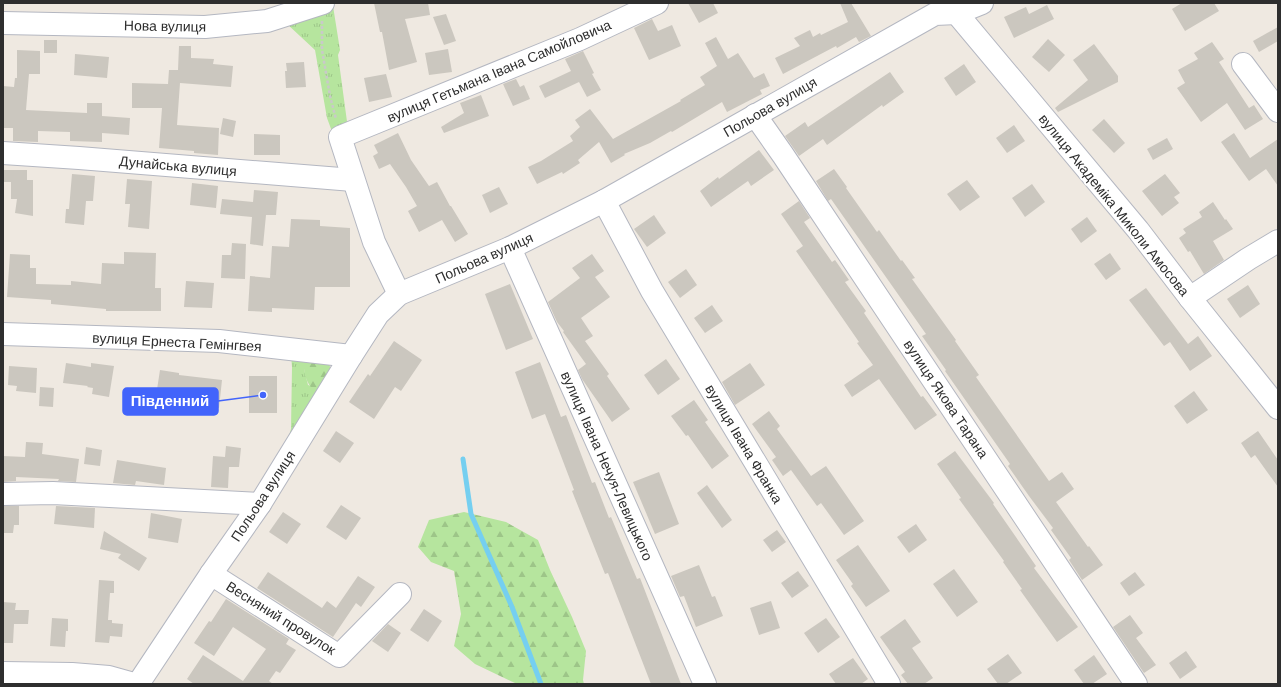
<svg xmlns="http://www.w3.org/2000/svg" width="1281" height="687" font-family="Arial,sans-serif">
	<defs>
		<pattern id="grass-tufts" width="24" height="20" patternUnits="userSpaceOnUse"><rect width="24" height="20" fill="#b6e59e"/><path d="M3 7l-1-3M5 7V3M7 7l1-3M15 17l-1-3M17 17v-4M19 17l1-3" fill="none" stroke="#9dc588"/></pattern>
		<pattern id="forest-firs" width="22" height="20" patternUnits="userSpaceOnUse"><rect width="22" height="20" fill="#b6e59e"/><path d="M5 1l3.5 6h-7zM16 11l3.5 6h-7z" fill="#9dc588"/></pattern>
	</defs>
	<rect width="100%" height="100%" fill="#efe9e1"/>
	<g fill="url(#grass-tufts)">
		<polygon points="333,6 340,50 338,55 348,129 337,145 327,118 315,50 286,23"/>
		<polygon points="291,354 304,360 304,369 308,385 324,390 286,446 291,429 292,367"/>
	</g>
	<g fill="url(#forest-firs)">
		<path d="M 304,360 L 329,363 L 331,371 L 324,390 L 315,392 C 306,383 303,373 304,360 Z"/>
		<polygon points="464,512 506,522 538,540 550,570 572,617 586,651 583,680 584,684 516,684 515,683 475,664 454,646 461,614 454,571 431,562 418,547 429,520"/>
	</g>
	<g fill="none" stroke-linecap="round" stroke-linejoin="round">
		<polyline stroke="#75cff0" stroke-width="5" points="463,459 471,514 512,607 541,684"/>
	</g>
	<g fill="#cbc7bf">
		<polygon points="374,3 428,3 430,15 405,19 417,62 389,70 382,32 380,32"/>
		<polygon points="688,3 713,3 718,13 699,23"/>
		<polygon points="840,3 851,3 871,36 859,42 856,37 837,48 836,46 783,74 775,58 800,46 794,38 810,30 813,37 820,33 821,35 848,22"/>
		<polygon points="1182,3 1214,3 1219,11 1185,31 1172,9"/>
		<polygon points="1047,5 1054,19 1014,38 1004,17 1026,7 1029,14"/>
		<polygon points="446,14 456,41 444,45 433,17"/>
		<polygon points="652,19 658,31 672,25 681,46 649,60 634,28"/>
		<polygon points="1278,27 1278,41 1259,52 1253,41"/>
		<polygon points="716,37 728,59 738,53 754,78 764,73 770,86 760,90 762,94 727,112 722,102 672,132 671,131 650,143 624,154 625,155 611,163 599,142 578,160 580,163 563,174 562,172 537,184 528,167 541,161 573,141 570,136 580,127 575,120 590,109 613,139 681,101 680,100 705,85 700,77 717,66 705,43"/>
		<polygon points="1048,39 1065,55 1049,72 1032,57"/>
		<rect x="44" y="40" width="13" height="13"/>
		<polygon points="1212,42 1224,59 1219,62 1249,108 1254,105 1263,119 1245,130 1227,103 1201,122 1177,88 1185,83 1178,70 1198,59 1194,53"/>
		<polygon points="1094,44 1118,76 1118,82 1058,112 1055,108 1088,80 1073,60"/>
		<polygon points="179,46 191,46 191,58 214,59 213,64 233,66 231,87 180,83 177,125 219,128 218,155 194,153 194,151 159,148 162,108 132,108 132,83 168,84 169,70 178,70"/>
		<polygon points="448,49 452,72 429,75 425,53"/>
		<polygon points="17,50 40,51 40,74 29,74 26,110 87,113 87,103 102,103 102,116 130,118 129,135 102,133 102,142 70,141 70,132 38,131 38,142 13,141 13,128 3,128 3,86 14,87 15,78 17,78"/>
		<polygon points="583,51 594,73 592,74 601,90 587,97 579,82 545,98 539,86 571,71 565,59"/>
		<polygon points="75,54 109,57 107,78 74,75"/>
		<polygon points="304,62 306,87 286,88 285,71 287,71 286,63"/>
		<polygon points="964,64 976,82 956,96 944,78"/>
		<polygon points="890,72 904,92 883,107 882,105 827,145 823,139 799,156 785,136 805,122 808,127"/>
		<polygon points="386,74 392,97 369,102 364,78"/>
		<polygon points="516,79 520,87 524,85 530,99 513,106 503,84"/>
		<polygon points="481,95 489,116 444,133 441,127 464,113 460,103"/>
		<polygon points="223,118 236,121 233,137 220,134"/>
		<polygon points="1104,119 1125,143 1114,153 1092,130"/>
		<polygon points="1014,125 1025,141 1007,153 996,138"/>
		<polygon points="398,133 411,160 429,186 437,182 450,206 451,206 468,234 455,242 442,220 419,232 408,211 417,206 406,187 390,164 379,169 373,156 378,153 374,145"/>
		<polygon points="1234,133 1250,158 1278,139 1278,186 1266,169 1249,181 1221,142"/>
		<polygon points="254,134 280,135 280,155 254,155"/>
		<polygon points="1167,138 1173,149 1153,160 1147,149"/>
		<polygon points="759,150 774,170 751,186 748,181 711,207 700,191 718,177 719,179"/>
		<polygon points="834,169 847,187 846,188 877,232 879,230 901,261 902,260 915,278 912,279 956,340 955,341 979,375 976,377 1049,481 1062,472 1074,489 1056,502 1088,547 1089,546 1103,565 1082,580 1069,560 1071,558 1051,530 1053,528 1029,496 1008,466 1010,464 945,371 946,370 922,336 926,334 831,199 828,201 816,181"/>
		<polygon points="3,170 27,170 27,180 33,180 33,216 15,213 17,199 11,199 11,182 3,182"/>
		<polygon points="72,174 95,176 93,201 86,201 84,225 65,223 66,209 69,209"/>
		<polygon points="1165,174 1180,193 1174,197 1179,203 1162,216 1142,191"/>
		<polygon points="127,179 152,181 149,229 128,227 130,204 125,204"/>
		<polygon points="967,180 980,197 960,211 947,194"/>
		<polygon points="192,183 218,186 216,208 190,205"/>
		<polygon points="1032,184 1045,202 1025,217 1012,198"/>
		<polygon points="499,187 508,204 490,213 482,195"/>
		<polygon points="254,190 278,192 276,215 266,215 263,246 250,244 252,217 220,214 222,199 253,202"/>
		<polygon points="799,201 810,218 804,222 832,262 835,260 849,280 845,282 866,311 864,313 921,397 923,396 937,415 915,430 879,379 852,397 844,385 873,365 857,343 859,342 796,251 803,246 781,214"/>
		<polygon points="1213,202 1225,220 1226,219 1233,229 1213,241 1224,260 1204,274 1190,251 1188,252 1179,238 1186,233 1183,229 1202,217 1199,212"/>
		<polygon points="654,215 666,233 647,247 634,229"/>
		<polygon points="1087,217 1097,231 1081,243 1071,229"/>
		<polygon points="291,219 320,220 320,226 350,228 350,287 315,287 314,310 272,308 272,312 248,311 250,276 270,278 272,246 289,247"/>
		<polygon points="232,243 246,244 245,279 221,278 222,255 231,255"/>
		<polygon points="124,252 156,253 155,288 161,288 161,311 106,311 106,309 51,304 51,300 7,297 10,254 30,255 30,268 36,268 36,284 71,285 71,281 101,284 102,263 124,264"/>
		<polygon points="1110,253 1121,269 1106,280 1094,264"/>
		<polygon points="592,254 604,271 595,277 610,297 581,318 593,336 585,341 609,374 607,376 630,409 612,422 582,379 578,370 586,364 563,332 564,331 557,322 548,302 580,278 572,268"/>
		<polygon points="686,269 697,285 680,298 668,282"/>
		<polygon points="186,281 214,283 212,308 184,307"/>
		<polygon points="510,284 533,339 506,350 485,294"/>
		<polygon points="1248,285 1260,304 1240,318 1227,299"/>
		<polygon points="1146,288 1188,344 1198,336 1212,356 1190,371 1170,342 1164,346 1129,300"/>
		<polygon points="712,305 723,321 705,333 694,318"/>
		<polygon points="394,341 422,360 401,391 395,387 374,419 349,402 368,374 370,376"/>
		<polygon points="666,359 680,379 658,395 644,375"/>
		<polygon points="540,362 561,417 566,415 592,483 595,482 609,518 611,517 637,579 640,578 681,684 651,684 608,573 605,574 572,491 574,490 545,414 532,419 515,372"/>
		<polygon points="66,363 91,367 91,363 114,366 109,397 92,394 93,388 87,387 88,386 63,383"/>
		<polygon points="750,363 765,385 735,405 722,382"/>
		<polygon points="9,366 37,368 36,393 16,391 17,386 8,385"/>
		<polygon points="160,370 179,373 179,375 222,380 219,408 183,404 183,401 156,396"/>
		<rect x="249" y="376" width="28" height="37"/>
		<polygon points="40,387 54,388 53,407 39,406"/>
		<polygon points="1194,391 1208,410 1187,424 1174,406"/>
		<polygon points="694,400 708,420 705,422 729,456 712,469 688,435 686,436 671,416"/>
		<polygon points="769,411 780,426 777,429 811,476 826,466 864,521 844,535 821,503 817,506 791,470 783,476 772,460 776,457 752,424"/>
		<polygon points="336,431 354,443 340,463 323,451"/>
		<polygon points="1258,431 1278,460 1278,487 1255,455 1251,458 1241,443"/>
		<polygon points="26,442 43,443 42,454 79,459 76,482 58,481 59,479 16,477 16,481 3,482 3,456 25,457"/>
		<polygon points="226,446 241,448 239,467 229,467 228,488 211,487 213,456 225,457"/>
		<polygon points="86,447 102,450 100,466 84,464"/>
		<polygon points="955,451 994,503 993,504 1036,566 1034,568 1078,627 1057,642 1020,590 1022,589 1003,562 1004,561 959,499 961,498 937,464"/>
		<polygon points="117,460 166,468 164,485 136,481 135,485 113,483"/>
		<polygon points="659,472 679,524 655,534 633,482"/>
		<polygon points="707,485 732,520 722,528 697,493"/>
		<polygon points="341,505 361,518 346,540 326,527"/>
		<polygon points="3,506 19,506 19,525 14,525 13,533 3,533"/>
		<polygon points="56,506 95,508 94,528 54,524"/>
		<polygon points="283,512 301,524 287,544 269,532"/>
		<polygon points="151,513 182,519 178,543 148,538"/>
		<polygon points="916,524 927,540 909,553 897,537"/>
		<polygon points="777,530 786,542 772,552 763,540"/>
		<polygon points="104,531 147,558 139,571 118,558 121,554 100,549"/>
		<polygon points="858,545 890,591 866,607 851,586 853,584 836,560"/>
		<polygon points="699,565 712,597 715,596 723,616 696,627 684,596 680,597 671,576"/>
		<polygon points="954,569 978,602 957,617 933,584"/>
		<polygon points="798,571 809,586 792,598 781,583"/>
		<polygon points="268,572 322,608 327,601 336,608 358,576 375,587 361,607 356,603 333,637 257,588"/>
		<polygon points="1135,572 1145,585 1129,596 1120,583"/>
		<polygon points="99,580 114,581 114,593 110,593 108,620 112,620 112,623 123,624 122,637 110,636 109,643 95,642"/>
		<polygon points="226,599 289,639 286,644 296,650 280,673 276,671 269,681 273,684 194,684 187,679 203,655 243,681 266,649 233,627 214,656 194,643 209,621 211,622"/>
		<polygon points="771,601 780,628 759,635 750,608"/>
		<polygon points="3,602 16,603 15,610 29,610 28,624 14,624 13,643 3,643"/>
		<polygon points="424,609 442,621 428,642 410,630"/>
		<polygon points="1130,615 1143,633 1136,638 1156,665 1144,673 1113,627"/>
		<polygon points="52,618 68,619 68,631 66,631 65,647 50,646"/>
		<polygon points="826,618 840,637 818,653 804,633"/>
		<polygon points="905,619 921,642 912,648 933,678 924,684 908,684 901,675 905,672 880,637"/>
		<polygon points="388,624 401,633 388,652 372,641"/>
		<polygon points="1186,651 1197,667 1180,679 1169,663"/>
		<polygon points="1008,654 1022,673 1006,684 998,684 987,669"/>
		<polygon points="1094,655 1107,674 1092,684 1084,684 1074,670"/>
		<polygon points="853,658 868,679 861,684 836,684 829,674"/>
	</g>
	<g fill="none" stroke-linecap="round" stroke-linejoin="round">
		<g stroke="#b4b7c1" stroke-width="24">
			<g id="minor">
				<polyline points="948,3 1138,230 1190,298 1278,408"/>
				<polyline points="3,23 205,27 267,21 323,3"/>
				<polyline points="1243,64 1278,111"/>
				<polyline points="755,115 783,155 1136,684"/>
				<polyline points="3,153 79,158 353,180"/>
				<polyline points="604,201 652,291 889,684"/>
				<polyline points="510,248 705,684"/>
				<polyline points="399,294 374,242 340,137 580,39 657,3"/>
				<polyline points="1190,298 1248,259 1278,241"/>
				<polyline points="3,334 219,341 351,356"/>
				<polyline points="3,494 53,493 260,504"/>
				<polyline points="211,574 339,656 400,594"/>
				<polyline points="3,673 72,674 109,677 134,684"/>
				<polyline points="138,684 211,574 260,504 351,356 378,314 399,294 510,248 604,201 935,14 957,13 982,3"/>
			</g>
		</g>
		<polyline stroke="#c9c9c9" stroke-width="2.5" stroke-dasharray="3 2" stroke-linecap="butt" points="322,21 322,50 330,96 336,119"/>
		<use href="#minor" stroke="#fff" stroke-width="22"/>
	</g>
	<g text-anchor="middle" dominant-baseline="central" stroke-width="4" stroke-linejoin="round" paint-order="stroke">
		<g font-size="14" fill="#2e2e2e" stroke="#fff">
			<text transform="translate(165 26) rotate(1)">Нова вулиця</text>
			<text transform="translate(499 71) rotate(-23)">вулиця Гетьмана Івана Самойловича</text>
			<text transform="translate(770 107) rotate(-30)">Польова вулиця</text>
			<text transform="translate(178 166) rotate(5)">Дунайська вулиця</text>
			<text transform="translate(1114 205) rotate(51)">вулиця Академіка Миколи Амосова</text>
			<text transform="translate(484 258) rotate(-24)">Польова вулиця</text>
			<text transform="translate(177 342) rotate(3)">вулиця Ернеста Гемінгвея</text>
			<text transform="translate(946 399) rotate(56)">вулиця Якова Тарана</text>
			<text transform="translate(744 444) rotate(59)">вулиця Івана Франка</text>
			<text transform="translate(607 466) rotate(66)">вулиця Івана Нечуя-Левицького</text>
			<text transform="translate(263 496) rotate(-57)">Польова вулиця</text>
			<text transform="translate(281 618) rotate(32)">Весняний провулок</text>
		</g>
	</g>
	<path fill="none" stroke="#4264fb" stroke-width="1.5" d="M263 395L218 401"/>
	<circle fill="#4264fb" stroke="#fff" stroke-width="1.5" cx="263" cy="395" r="4"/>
	<rect fill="#4264fb" stroke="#4264fb" stroke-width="1.5" x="123" y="388" width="95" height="27" rx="4"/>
	<g font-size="15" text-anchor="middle" font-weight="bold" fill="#fff">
		<text x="170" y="406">Південний</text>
	</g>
	<rect width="1281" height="687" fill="none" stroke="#2e2e2e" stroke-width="8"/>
</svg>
